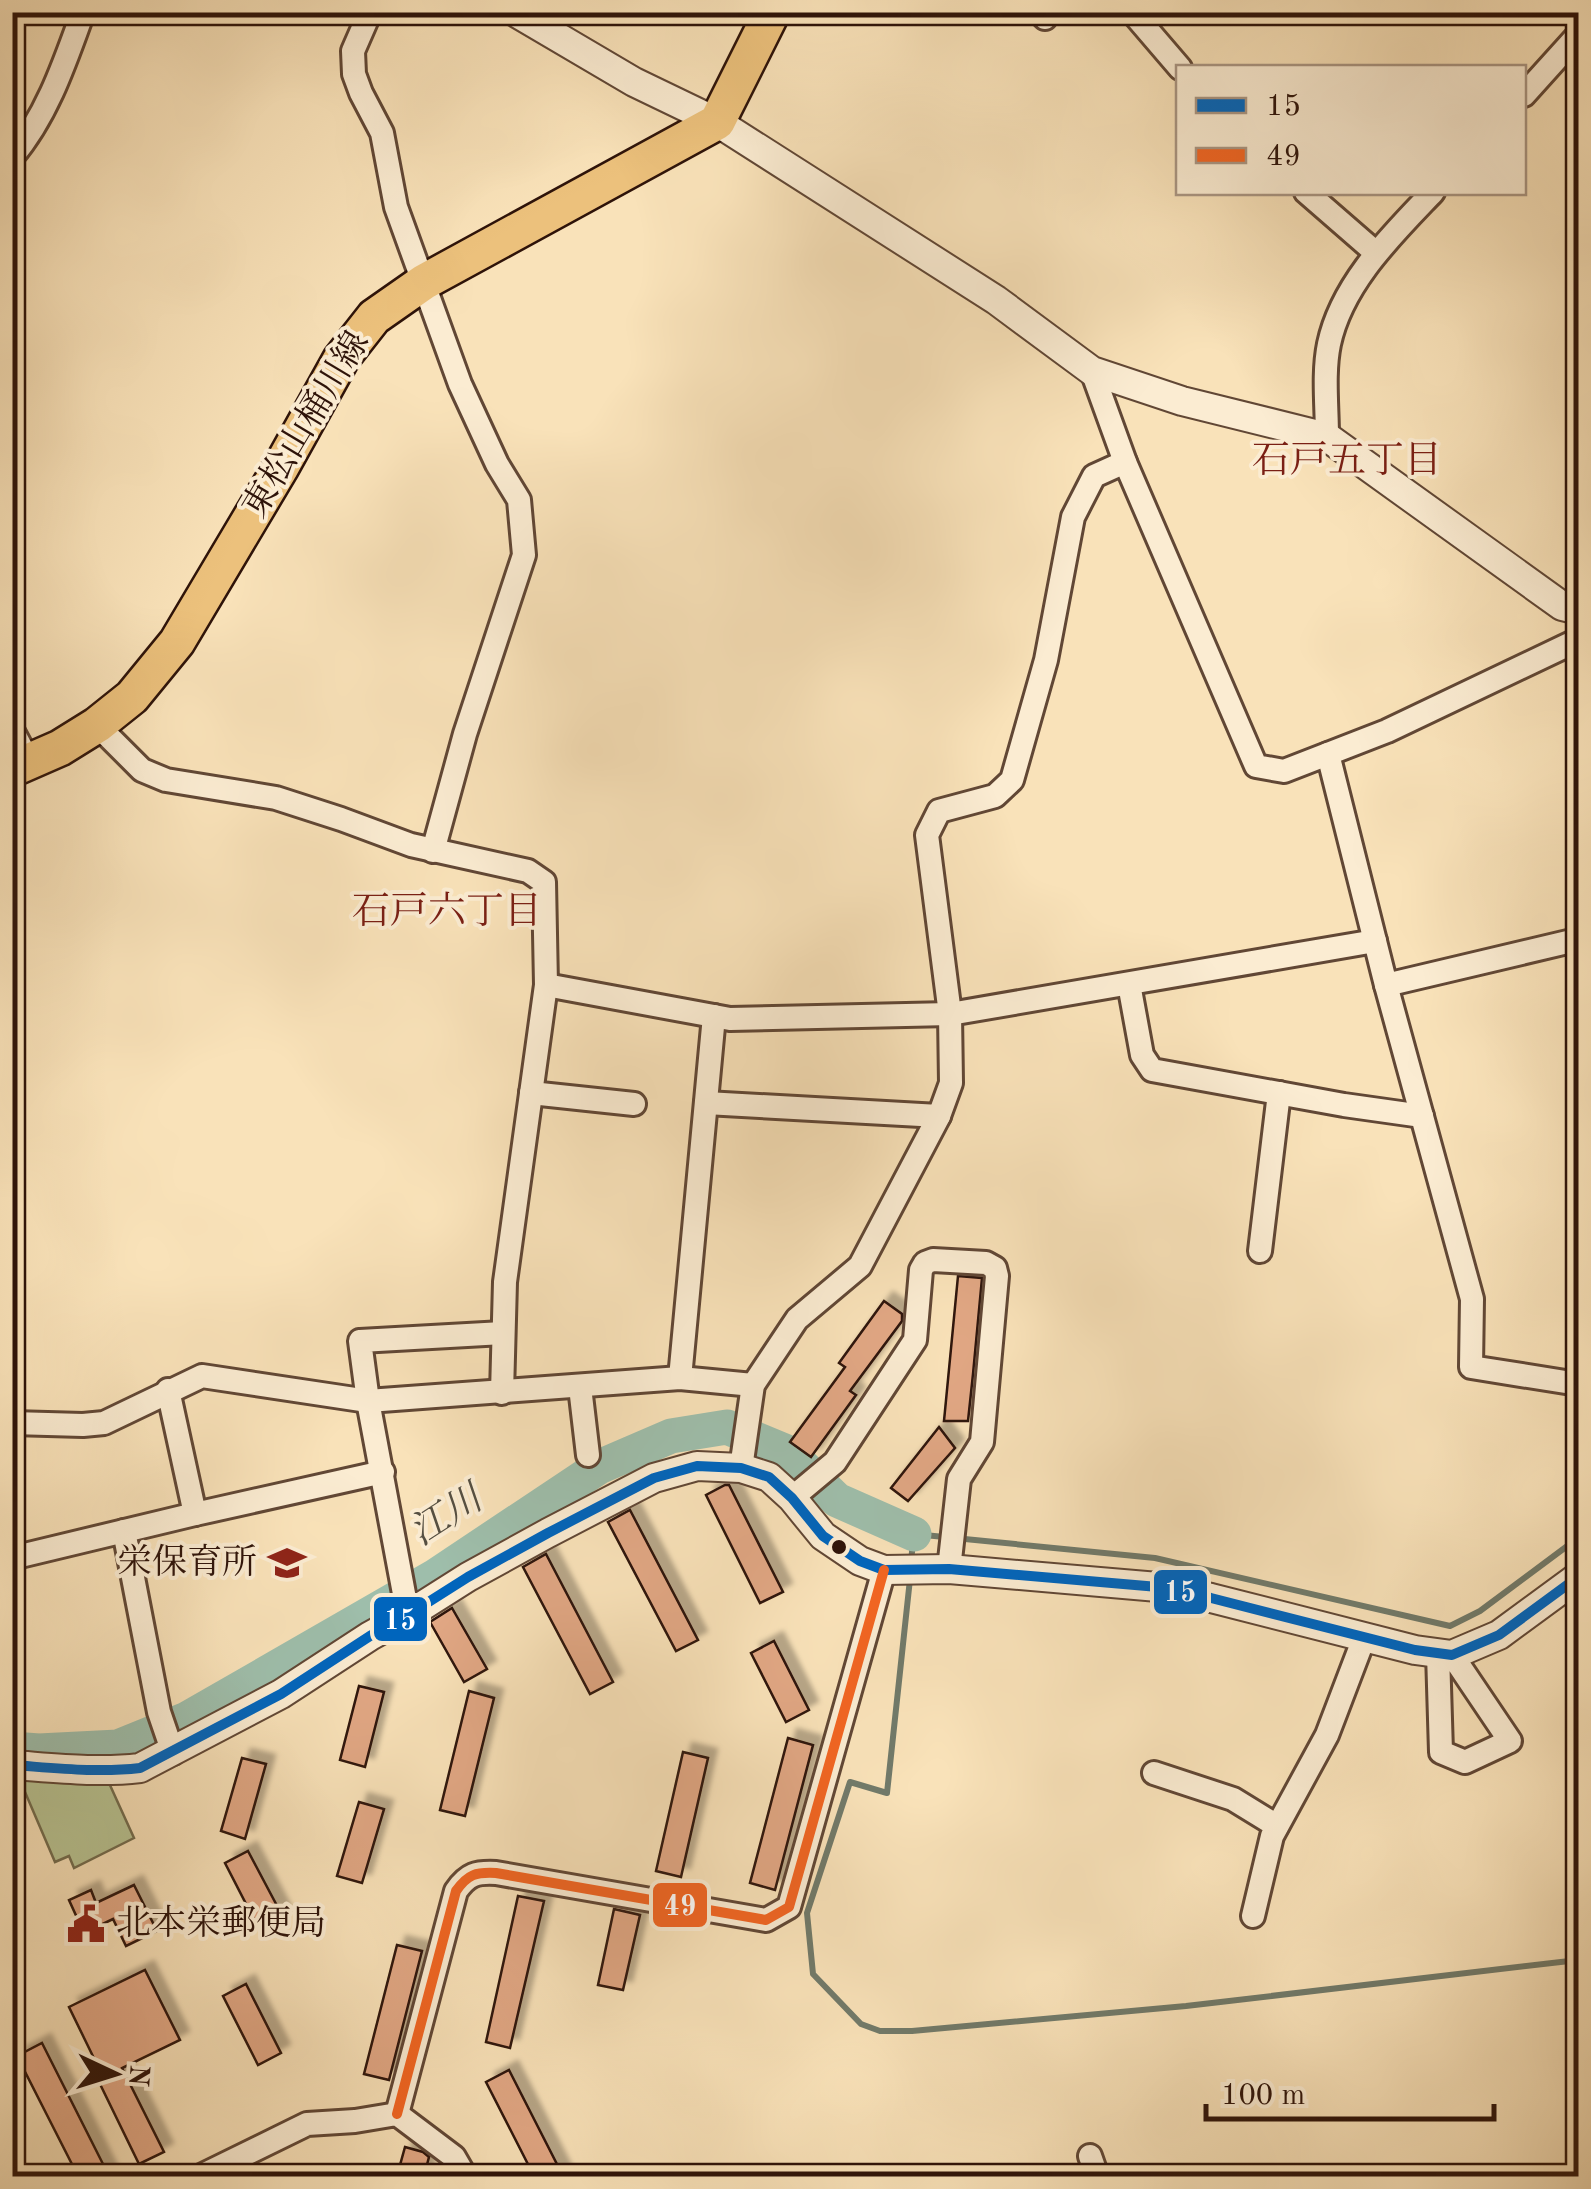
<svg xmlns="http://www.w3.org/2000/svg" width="1591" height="2189" font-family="'Old Standard TT','Noto Serif JP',serif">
	<defs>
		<filter id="shadow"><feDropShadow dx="9" dy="-9" stdDeviation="2.5" flood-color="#0004"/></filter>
	</defs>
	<rect width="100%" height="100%" fill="#f9e2b9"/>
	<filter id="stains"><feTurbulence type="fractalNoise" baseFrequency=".002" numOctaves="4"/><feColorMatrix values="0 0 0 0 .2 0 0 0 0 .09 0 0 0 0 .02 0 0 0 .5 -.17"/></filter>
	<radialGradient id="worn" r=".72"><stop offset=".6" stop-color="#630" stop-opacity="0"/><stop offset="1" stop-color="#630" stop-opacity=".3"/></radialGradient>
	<polygon fill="#b8c493" stroke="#736c4e" stroke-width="2.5" points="19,1778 109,1783 134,1838 74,1868 69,1856 55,1862"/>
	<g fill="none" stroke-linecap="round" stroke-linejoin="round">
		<g stroke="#717a6a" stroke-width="6">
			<polyline points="911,1561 914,1534 1155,1558 1450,1626 1480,1611 1578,1538"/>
			<polyline points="910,1579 887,1793 850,1782 807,1913 813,1974 861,2024 880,2031 912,2031 1186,2006 1578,1960"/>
		</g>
		<polyline stroke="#9ebeab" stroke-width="35" points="12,1749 39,1751 118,1747 187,1719 434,1577 599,1467 671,1436 727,1427 789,1453 837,1500 914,1534"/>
	</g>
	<g fill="#e1a784" stroke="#2e1309" stroke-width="2.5" filter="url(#shadow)">
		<polygon points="958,1276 982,1278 973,1374 968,1421 944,1421"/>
		<polygon points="884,1301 902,1314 902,1321 850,1391 856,1395 811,1457 790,1442 845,1367 839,1363"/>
		<polygon points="939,1427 955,1448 908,1501 891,1488"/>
		<polygon points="725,1485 729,1485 783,1592 760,1603 706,1495"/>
		<polygon points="630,1510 698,1640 676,1651 608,1522"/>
		<polygon points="546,1554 613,1682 590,1694 523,1567"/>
		<polygon points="452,1608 487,1669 464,1682 430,1622"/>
		<polygon points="774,1641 809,1710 786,1722 751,1653"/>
		<polygon points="359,1686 384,1692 365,1767 340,1760"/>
		<polygon points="469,1691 494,1698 465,1816 440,1810"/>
		<polygon points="788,1738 813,1745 775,1890 750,1883"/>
		<polygon points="683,1752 708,1758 681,1877 656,1871"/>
		<polygon points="242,1758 266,1764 245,1839 221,1831"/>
		<polygon points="359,1802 384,1809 362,1883 337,1876"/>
		<polygon points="248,1851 284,1919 260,1931 225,1863"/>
		<polygon points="134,1885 157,1931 126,1946 113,1919 84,1933 69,1900 91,1890 96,1903"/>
		<polygon points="518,1896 544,1901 510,2048 486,2042"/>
		<polygon points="614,1909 640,1915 623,1990 598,1985"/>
		<polygon points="397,1945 422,1951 389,2080 364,2074"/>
		<polygon points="145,1970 180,2040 122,2068 164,2152 139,2164 100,2084 105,2081 69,2007"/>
		<polygon points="246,1984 281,2053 258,2065 223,1996"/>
		<polygon points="42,2043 109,2176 78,2176 17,2056"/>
		<polygon points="509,2070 563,2176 534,2176 486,2082"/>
		<polygon points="405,2147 423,2152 429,2157 424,2176 397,2176"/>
	</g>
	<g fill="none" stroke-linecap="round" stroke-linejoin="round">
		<g stroke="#614735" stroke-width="28">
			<g id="minor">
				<polyline points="370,12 353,51 354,74 361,93 382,133 396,207 460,384 497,464 519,500 524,555 465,734 433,851"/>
				<polyline points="1039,12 1045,18"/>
				<polyline points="1132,12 1180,68"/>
				<polyline points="1524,95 1578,35"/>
				<path d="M 12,157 C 47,116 65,62 83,12"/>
				<polyline points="1306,192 1375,252"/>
				<polyline points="1092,371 1125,462 1256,766 1284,771 1387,731 1578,640"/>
				<path d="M 1327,437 C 1327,407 1323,373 1329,344 C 1342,283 1392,235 1433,192"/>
				<polyline points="97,725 142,770 166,780 276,798 341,819 411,845 528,871 544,882 546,985 505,1282 502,1393"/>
				<polyline points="12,730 29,762"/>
				<polyline points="1328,754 1386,985 1472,1299 1471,1367 1578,1384"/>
				<polyline points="1129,984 1142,1055 1152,1070 1344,1105 1422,1116"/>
				<polyline points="546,985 730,1019 950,1014 1375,941"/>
				<polyline points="1386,985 1576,940 1578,949"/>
				<polyline points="531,1093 634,1104"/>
				<polyline points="706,1103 939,1116"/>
				<polyline points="1260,1251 1279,1093"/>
				<polyline points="680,1378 714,1016"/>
				<polyline points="580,1387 588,1455"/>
				<polyline points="168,1390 195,1514"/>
				<polyline points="12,1423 83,1425 104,1423 202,1376 368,1401 680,1378 753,1385"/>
				<polyline points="741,1468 753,1385 797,1319 860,1266 939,1116 951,1083 950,1014 927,835 939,811 995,796 1012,780 1046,660 1073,517 1094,476 1125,462"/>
				<polyline points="792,1498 835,1462 915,1340 921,1270 925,1263 933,1260 986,1263 995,1268 997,1276 982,1442 959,1479 949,1569"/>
				<polyline points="124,1531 159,1712 173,1753"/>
				<polyline points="12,1558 195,1514 383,1472"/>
				<polyline points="408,1615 368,1401 360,1341 503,1333"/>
				<polyline points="1438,1653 1441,1752 1465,1762 1510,1741 1452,1655"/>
				<polyline points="1154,1773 1233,1799 1277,1826"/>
				<polyline points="1253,1916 1272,1836 1327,1735 1364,1638"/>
				<path d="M 397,2114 L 456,1891 C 468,1874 476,1872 496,1873 L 766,1920 L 789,1907 L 884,1570"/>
				<polyline points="1090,2156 1097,2176"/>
				<polyline points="201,2176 307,2124 355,2121 397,2114 454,2157 465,2176"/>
			</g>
		</g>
		<g stroke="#614735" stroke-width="32">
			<g id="tertiary">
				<polyline points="515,12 634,82 717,122 996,300 1092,371 1182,401 1327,437 1562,606 1578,610"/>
				<path d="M 12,1765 C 55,1768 98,1773 140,1768 L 281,1694 L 370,1636 L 408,1615 L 468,1577 L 548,1533 L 654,1478 L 697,1466 L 741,1468 L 769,1477 L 792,1498 L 823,1536 L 860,1561 L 884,1570 L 949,1569 L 1158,1587 L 1211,1598 L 1415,1650 L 1452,1655 L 1499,1635 L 1578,1577"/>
			</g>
		</g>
		<g stroke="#2e1309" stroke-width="40">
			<polyline id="primary" points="12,769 60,748 97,725 132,697 177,642 281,467 341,359 374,317 424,282 717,122 772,12"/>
		</g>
		<use href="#minor" stroke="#fbecd2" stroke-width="22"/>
		<use href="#tertiary" stroke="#fbecd2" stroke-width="28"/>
		<use href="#primary" stroke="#ecc17c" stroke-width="35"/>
		<g stroke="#fbecd2" stroke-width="18">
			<path id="bus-1" d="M 12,1765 C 55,1768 98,1773 140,1768 L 281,1694 L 370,1636 L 408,1615 L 468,1577 L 548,1533 L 654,1478 L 697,1466 L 741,1468 L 769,1477 L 792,1498 L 823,1536 L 860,1561 L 884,1570 L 949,1569 L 1158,1587 L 1211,1598 L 1415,1650 L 1452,1655 L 1499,1635 L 1578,1577"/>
		</g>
		<g stroke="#fbecd2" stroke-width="18">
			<path id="bus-2" d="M 397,2114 L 456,1891 C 468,1874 476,1872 496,1873 L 766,1920 L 789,1907 L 884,1570"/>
		</g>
		<use href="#bus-1" stroke="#0065bd" stroke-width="10"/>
		<use href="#bus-2" stroke="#f26522" stroke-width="10"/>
	</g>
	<defs>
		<g id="school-bare" transform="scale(3)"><path d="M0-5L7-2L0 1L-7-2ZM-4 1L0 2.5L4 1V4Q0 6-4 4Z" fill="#8f2418" stroke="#fbecd2" stroke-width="2.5" paint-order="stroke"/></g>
		<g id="civic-bare" transform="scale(3)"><path d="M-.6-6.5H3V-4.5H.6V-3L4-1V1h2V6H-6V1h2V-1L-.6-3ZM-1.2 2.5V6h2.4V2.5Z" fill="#8f2418" stroke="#fbecd2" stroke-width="2.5" paint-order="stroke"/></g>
	</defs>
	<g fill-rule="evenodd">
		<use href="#school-bare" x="287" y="1563"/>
		<use href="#civic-bare" x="86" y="1924"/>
	</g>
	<circle fill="#2e1309" stroke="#fbecd2" stroke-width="4" cx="839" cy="1547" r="9"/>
	<g text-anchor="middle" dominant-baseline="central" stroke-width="8" stroke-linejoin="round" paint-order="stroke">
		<g font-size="35" fill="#2e1309" stroke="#fbecd2">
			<text transform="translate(307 425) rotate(-59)">東松山桶川線</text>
		</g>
		<g font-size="35" fill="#2e1309" stroke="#fbecd2" text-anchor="end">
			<text x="257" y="1563">栄保育所</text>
			<text x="116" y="1924" text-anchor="start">北本栄郵便局</text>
		</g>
		<g font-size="38" fill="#7a1f14" stroke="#fbecd2">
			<text x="1347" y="462">石戸五丁目</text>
			<text x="447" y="913">石戸六丁目</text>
		</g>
		<g font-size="38" font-style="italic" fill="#554f42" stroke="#fbecd2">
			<text transform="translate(447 1517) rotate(-33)">江川</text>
		</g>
	</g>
	<g stroke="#fbecd2" stroke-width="4">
		<rect x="1152" y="1568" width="57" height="48" rx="10" fill="#0065bd"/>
		<rect x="372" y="1595" width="57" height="48" rx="10" fill="#0065bd"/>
		<rect x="651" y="1881" width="58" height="48" rx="10" fill="#f26522"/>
	</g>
	<g font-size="28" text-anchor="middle" font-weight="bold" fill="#fff">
		<text x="1180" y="1601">15</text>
		<text x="400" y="1629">15</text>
		<text x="680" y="1915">49</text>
	</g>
	<rect width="1591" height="2189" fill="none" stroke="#f9e2b9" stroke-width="50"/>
	<rect x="15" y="15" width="1561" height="2159" fill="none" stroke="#2e1309" stroke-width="5"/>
	<rect x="25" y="25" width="1541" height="2139" fill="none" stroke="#2e1309" stroke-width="2.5"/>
	<rect x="1176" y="65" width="350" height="130" fill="#fbecd2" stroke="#a99582" stroke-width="2.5"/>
	<rect x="1196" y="98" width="50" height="15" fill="#0065bd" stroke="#a99582" stroke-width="2.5"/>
	<text x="1266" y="115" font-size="30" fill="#2e1309">15</text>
	<rect x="1196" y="148" width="50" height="15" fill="#f26522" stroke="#a99582" stroke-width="2.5"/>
	<text x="1266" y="165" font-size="30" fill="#2e1309">49</text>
	<g transform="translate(115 2074) rotate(94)" stroke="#fbecd2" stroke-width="8" paint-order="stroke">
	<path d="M0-8L18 38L0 25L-18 38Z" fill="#2e1309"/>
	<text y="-15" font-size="28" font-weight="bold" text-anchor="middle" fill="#2e1309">N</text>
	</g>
	<path d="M1206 2104v15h288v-15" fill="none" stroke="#2e1309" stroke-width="5"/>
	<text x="1221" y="2104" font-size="30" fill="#2e1309" stroke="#fbecd2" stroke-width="8" paint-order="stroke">100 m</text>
	<rect width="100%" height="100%" filter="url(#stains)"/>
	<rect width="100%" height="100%" fill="url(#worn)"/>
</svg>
